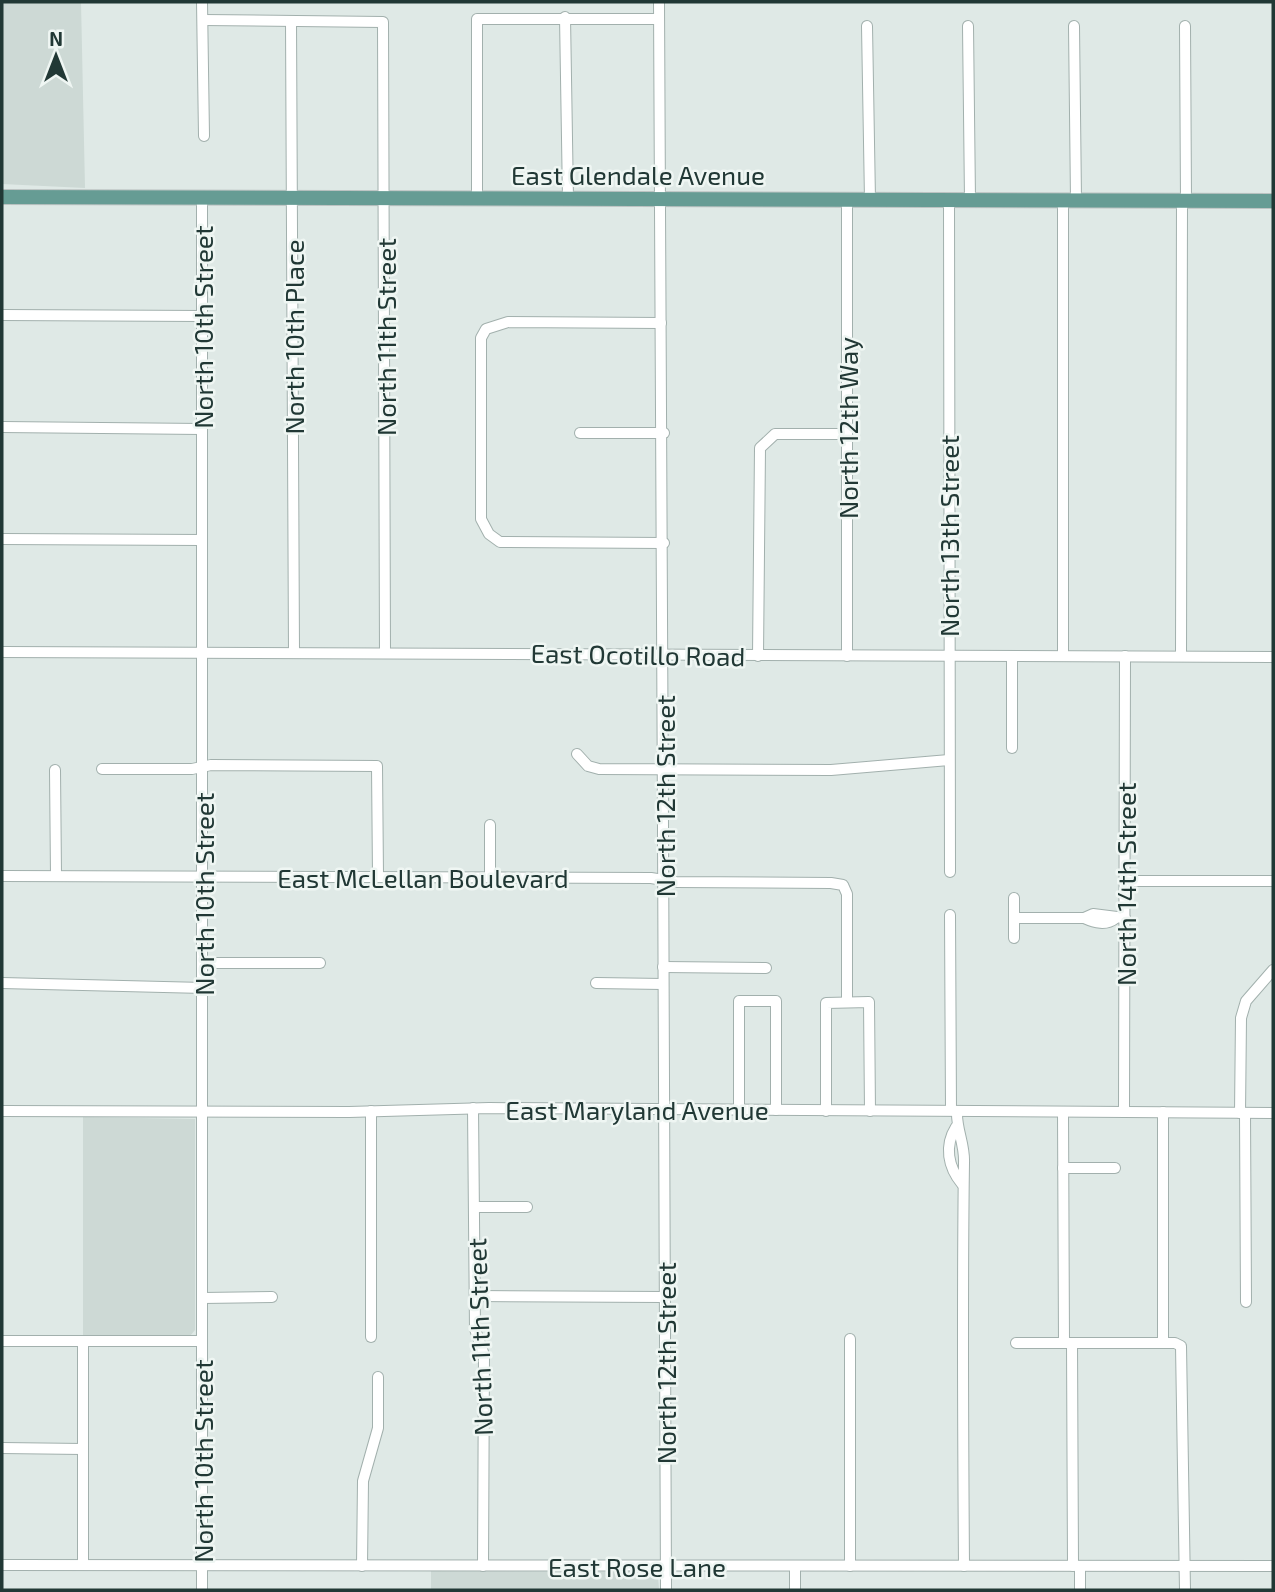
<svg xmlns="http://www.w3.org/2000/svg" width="1275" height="1592" font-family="'Exo 2',sans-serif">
	<rect width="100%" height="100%" fill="#dfe9e6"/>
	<g fill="#cdd9d5">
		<polygon points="2,2 81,2 85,188 2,184"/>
		<polygon points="83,1117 195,1119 195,1330 190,1336 83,1335"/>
		<polygon points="431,1571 651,1572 658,1575 659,1590 431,1590"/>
	</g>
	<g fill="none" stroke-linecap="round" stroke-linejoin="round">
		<g stroke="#a2b0ad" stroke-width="12">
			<g id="minor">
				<polyline points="202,2 204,136"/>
				<path d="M 659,2 C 663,531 663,1061 666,1590"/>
				<polyline points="565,17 568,199"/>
				<polyline points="203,20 383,22 385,653"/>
				<polyline points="291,21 294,653"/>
				<polyline points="867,26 870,200"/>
				<polyline points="968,26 970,200"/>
				<polyline points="1074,26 1076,200"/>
				<polyline points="1185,26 1186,201"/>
				<polyline points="477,198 477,19 659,19"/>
				<polyline points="949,200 950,872"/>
				<polyline points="1063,200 1063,656"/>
				<polyline points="2,315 202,316"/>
				<polyline points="661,323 508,322 486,329 481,338 481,519 489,534 500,542 664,543"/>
				<polyline points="2,427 202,429"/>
				<polyline points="580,433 664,433"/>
				<polyline points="2,539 202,540"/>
				<polyline points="2,652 1273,657"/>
				<polyline points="758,656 760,448 775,434 847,434"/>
				<polyline points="847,656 847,200"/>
				<polyline points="1012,656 1012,748"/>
				<polyline points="1181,656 1182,201"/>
				<polyline points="577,754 588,766 599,769 831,770 949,760"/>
				<polyline points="102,769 192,769 211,765 377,766 378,876"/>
				<polyline points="55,770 56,876"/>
				<polyline points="490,825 490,877"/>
				<polyline points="2,876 651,878 676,882 831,883 843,885 847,894 847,1002"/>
				<polyline points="1125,881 1273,881"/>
				<polyline points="1014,898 1014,918 1084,918"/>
				<polyline points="950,915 951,1110"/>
				<path d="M 1116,918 C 1106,926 1095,923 1084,918 L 1093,914 L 1125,918"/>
				<polyline points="1014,938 1014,918"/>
				<polyline points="204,963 320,963"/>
				<polyline points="663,967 766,968"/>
				<polyline points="2,983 204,988"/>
				<polyline points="596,983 663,984"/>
				<polyline points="473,1108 475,1329 484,1355 483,1566"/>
				<polyline points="739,1110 739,1001 776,1001 776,1110"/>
				<polyline points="2,1111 349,1112 489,1108 1273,1113"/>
				<polyline points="371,1111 371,1337"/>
				<polyline points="826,1111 826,1003 869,1002 870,1111"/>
				<path d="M 957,1111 C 956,1129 965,1144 964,1163 C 962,1297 963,1431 964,1566"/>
				<polyline points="1063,1112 1064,1343"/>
				<polyline points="1124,1112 1125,656"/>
				<polyline points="1163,1112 1163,1343"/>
				<polyline points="1240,1113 1241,1018 1246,1001 1273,970"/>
				<polyline points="1245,1113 1246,1302"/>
				<path d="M 956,1127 C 944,1146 948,1167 962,1184"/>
				<polyline points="1063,1168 1115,1168"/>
				<polyline points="475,1207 527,1207"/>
				<polyline points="475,1296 664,1297"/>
				<polyline points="203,1298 272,1297"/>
				<polyline points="850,1339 850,1566"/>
				<polyline points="2,1341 202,1341"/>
				<polyline points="83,1341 83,1565"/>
				<polyline points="1016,1343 1175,1343 1181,1346 1185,1590"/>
				<polyline points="1072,1343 1073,1566"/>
				<polyline points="2,1448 83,1449"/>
				<polyline points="2,1565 1273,1566"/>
				<polyline points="362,1566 363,1481 378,1428 378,1377"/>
				<polyline points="795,1566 795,1590"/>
				<polyline points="1080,1566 1080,1590"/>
				<polyline points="202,1590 202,197"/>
			</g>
		</g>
		<g stroke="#bcc3c2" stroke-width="16">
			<polyline id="major" points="2,197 1273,201"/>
		</g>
		<use href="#minor" stroke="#fff" stroke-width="10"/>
		<use href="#major" stroke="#669c94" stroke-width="14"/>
	</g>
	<g text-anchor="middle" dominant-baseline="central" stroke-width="5" stroke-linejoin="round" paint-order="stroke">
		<g font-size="26" fill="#213835" stroke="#eff6f3">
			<text x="638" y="174">East Glendale Avenue</text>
			<text transform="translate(202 327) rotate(-90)">North 10th Street</text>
			<text transform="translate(293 337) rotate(-90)">North 10th Place</text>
			<text transform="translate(385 337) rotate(-90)">North 11th Street</text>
			<text transform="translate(847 428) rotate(-90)">North 12th Way</text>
			<text transform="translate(948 536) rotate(-90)">North 13th Street</text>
			<text transform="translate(638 654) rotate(1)">East Ocotillo Road</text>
			<text transform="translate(664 796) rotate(-90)">North 12th Street</text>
			<text x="423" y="877">East McLellan Boulevard</text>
			<text transform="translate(1125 884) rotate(-90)">North 14th Street</text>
			<text transform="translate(203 894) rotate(-90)">North 10th Street</text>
			<text x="637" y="1109">East Maryland Avenue</text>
			<text transform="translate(479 1337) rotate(-92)">North 11th Street</text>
			<text transform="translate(665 1363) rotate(-90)">North 12th Street</text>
			<text transform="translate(202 1461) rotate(-90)">North 10th Street</text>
			<text x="637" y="1566">East Rose Lane</text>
		</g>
	</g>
	<rect width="1275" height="1592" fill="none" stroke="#213835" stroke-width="7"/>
	<g transform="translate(56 56)" stroke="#eff6f3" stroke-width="5" paint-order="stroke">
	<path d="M0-5L12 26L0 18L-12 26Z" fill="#213835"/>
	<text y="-10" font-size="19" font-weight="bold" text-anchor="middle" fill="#213835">N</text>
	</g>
</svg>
